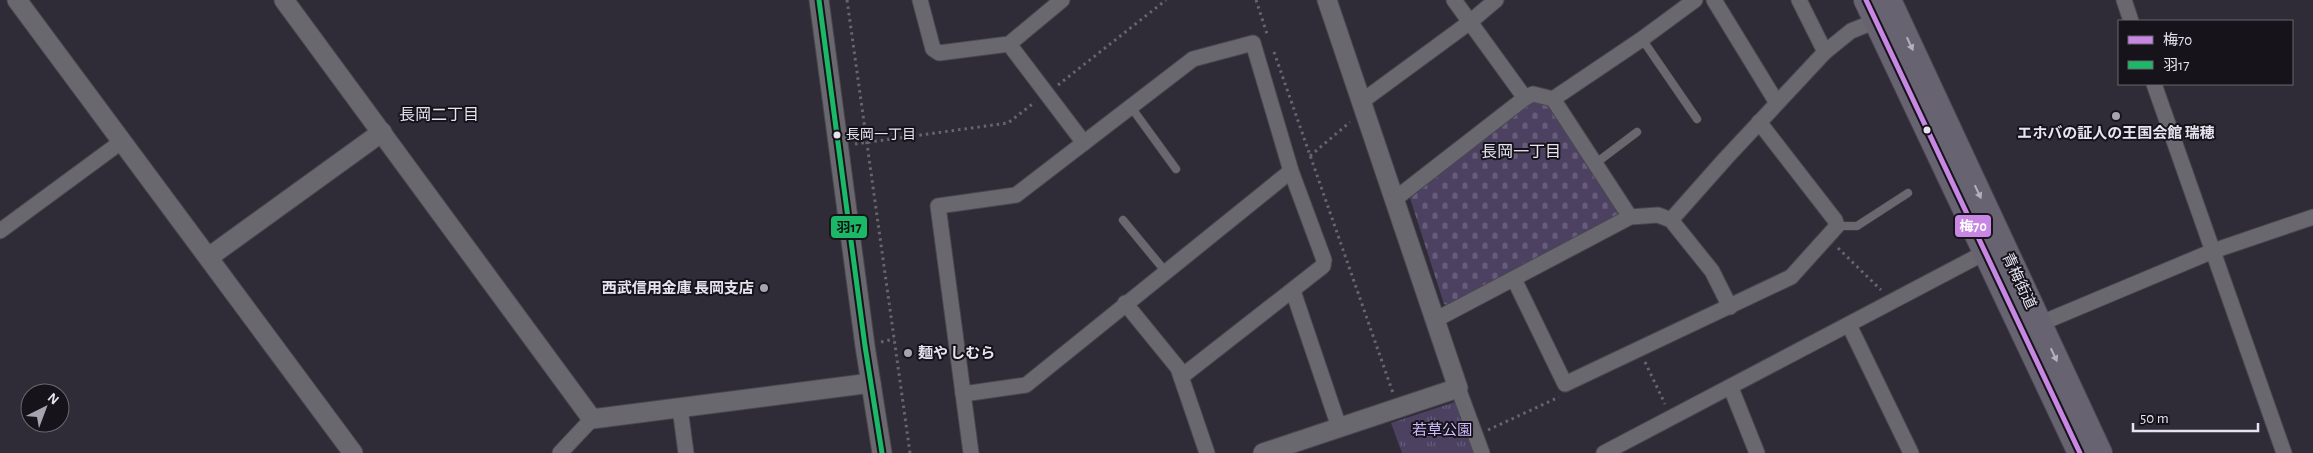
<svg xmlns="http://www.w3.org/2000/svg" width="2313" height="453" font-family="'Alegreya Sans','Noto Sans JP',sans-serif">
	<defs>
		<pattern id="grass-tufts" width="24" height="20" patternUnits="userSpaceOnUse" patternTransform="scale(1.25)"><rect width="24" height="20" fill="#4d4162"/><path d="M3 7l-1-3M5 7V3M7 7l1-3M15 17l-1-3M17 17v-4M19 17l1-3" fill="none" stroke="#675c79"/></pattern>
		<pattern id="cemetery-stones" width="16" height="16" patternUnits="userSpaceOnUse" patternTransform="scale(1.25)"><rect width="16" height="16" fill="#4d4162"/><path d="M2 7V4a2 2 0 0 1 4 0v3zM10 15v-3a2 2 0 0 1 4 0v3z" fill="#675c79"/></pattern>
	</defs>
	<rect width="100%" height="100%" fill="#302c37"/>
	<polygon fill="url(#grass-tufts)" points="1458,401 1476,453 1402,453 1391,423"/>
	<polygon fill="url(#cemetery-stones)" points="1536,99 1545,100 1620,212 1618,219 1451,307 1444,304 1410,198"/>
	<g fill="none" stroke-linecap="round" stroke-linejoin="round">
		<g stroke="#4a4750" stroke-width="9">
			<g id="service">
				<polyline points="1642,39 1697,119"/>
				<polyline points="1131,107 1176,169"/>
				<polyline points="1596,163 1637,132"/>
				<polyline points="1123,220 1165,271"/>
				<polyline points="1837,226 1857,226 1908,193"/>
			</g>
		</g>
		<g stroke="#4a4750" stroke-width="17">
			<g id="minor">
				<polyline points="920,0 933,49 939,53 1009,44 1062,0"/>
				<polyline points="1454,0 1525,98 1533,94 1553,99 1630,217"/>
				<polyline points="1714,0 1777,103"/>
				<polyline points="1799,0 1825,52"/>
				<polyline points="2124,0 2131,21"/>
				<polyline points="1009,44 1084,143"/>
				<polyline points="2154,84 2284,453"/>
				<polyline points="1553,99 1642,39 1695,0"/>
				<polyline points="1361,102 1470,22 1496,0"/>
				<polyline points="1395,199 1525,98"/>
				<polyline points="1671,220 1726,158 1825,52 1851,31 1876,21"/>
				<polyline points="0,231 121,142"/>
				<polyline points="1514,279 1565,384 1791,277 1837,226 1835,220 1759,122"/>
				<polyline points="1293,291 1339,427"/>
				<polyline points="1125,303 1178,368 1207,453"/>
				<polyline points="1435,320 1630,217 1658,215 1671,220 1712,271 1730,307"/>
				<polyline points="2039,324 2213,251 2313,217"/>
				<polyline points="1849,325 1911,453"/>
				<polyline points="1458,388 1482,453"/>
				<polyline points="1731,388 1757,453"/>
				<polyline points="963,394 1026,385 1291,171"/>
				<polyline points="680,408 686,453"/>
				<polyline points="560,453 592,419"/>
				<polyline points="971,453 938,206 1016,195 1193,59 1253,43 1291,171 1324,260 1323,266 1181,377"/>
				<polyline points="1604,453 1984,253"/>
			</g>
		</g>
		<g stroke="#4a4750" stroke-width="21">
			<g id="tertiary">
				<polyline points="17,0 353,453"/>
				<polyline points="284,0 592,419 871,383"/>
				<polyline points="819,0 865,346 882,453"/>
				<polyline points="209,257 382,132"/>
				<polyline points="1263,453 1458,388 1327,0"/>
			</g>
		</g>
		<g stroke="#4a4750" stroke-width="26">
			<g id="primary">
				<polyline points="1866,0 2080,453"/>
				<polyline points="1889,0 2100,453"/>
			</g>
		</g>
		<g stroke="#67656d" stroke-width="3" stroke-dasharray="2.5 4" stroke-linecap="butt">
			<polyline points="847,0 910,453"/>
			<polyline points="1256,0 1268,37"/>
			<polyline points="1274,52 1393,393"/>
			<polyline points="1058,85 1166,0"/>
			<polyline points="855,144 1008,123 1035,102"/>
			<polyline points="1310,156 1350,122"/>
			<polyline points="1838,248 1881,290"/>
			<polyline points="881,342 894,339"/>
			<polyline points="1645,362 1665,404"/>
			<polyline points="1488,430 1559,397"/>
		</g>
		<use href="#service" stroke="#6a686f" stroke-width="8"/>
		<use href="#minor" stroke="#6a686f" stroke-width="15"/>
		<use href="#tertiary" stroke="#6a686f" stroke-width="19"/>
		<use href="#primary" stroke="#676371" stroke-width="24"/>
		<g stroke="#16131b" stroke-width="9">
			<polyline id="bus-1" points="1866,0 2080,453"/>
		</g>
		<g stroke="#16131b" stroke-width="9">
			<polyline id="bus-2" points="819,0 865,346 882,453"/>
		</g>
		<use href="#bus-1" stroke="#c787e3" stroke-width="5"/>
		<use href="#bus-2" stroke="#1ab867" stroke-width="5"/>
	</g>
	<defs><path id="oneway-solid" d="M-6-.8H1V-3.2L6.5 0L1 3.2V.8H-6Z" transform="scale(1.25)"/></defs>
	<g fill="#b4b0bd">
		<use href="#oneway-solid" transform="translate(1910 44) rotate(65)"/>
		<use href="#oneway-solid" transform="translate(1978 192) rotate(65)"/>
		<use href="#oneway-solid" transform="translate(2054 355) rotate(65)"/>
	</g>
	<g fill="#a7a4af" stroke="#16131b" stroke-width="2">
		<circle cx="2116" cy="116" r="5"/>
		<circle cx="764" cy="288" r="5"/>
		<circle cx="908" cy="353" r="5"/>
	</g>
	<g fill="#e7e4f0" stroke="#16131b" stroke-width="2">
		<circle cx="1927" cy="130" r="4.5"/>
		<circle cx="837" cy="135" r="4.5"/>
	</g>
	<g text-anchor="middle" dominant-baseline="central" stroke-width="4" stroke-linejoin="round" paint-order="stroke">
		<g font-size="14" fill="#e7e4f0" stroke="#16131b" text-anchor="start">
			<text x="846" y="135">長岡一丁目</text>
		</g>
		<g font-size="15" font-weight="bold" fill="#e7e4f0" stroke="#16131b">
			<text x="2116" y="133">エホバの証人の王国会館 瑞穂</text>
			<text x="754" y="288" text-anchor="end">西武信用金庫 長岡支店</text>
			<text x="918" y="353" text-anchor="start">麺や しむら</text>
		</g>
		<g font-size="15" fill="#e7e4f0" stroke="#16131b">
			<text transform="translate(2019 281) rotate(65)">青梅街道</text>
		</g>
		<g font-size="15" fill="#d1bbfe" stroke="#16131b">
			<text x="1442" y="430">若草公園</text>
		</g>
		<g font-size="16" fill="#e7e4f0" stroke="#16131b">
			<text x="439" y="115">長岡二丁目</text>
			<text x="1521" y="152">長岡一丁目</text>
		</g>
	</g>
	<g stroke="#16131b" stroke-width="2">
		<rect x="1954" y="214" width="38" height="24" rx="5" fill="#c787e3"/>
		<rect x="830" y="215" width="38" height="24" rx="5" fill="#1ab867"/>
	</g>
	<g font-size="14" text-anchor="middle" font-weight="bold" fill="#fff">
		<text x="1973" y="231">梅70</text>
	</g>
	<g font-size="14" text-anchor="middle" font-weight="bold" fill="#111">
		<text x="849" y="232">羽17</text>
	</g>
	<rect x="2118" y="20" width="175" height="65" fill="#16131b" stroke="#6a6770"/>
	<rect x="2128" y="36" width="25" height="8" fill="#c787e3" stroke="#6a6770"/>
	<text x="2163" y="45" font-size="15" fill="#e7e4f0">梅70</text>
	<rect x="2128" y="61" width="25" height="8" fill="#1ab867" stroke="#6a6770"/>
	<text x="2163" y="70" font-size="15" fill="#e7e4f0">羽17</text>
	<g transform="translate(45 408) rotate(42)"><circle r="24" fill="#16131b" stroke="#6a6770"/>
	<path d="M0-4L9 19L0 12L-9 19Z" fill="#a7a4af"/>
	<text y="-8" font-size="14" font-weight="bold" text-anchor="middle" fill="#e7e4f0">N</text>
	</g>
	<path d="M2133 423v8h125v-8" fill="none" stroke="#e7e4f0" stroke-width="2.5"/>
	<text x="2140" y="423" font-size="15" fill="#e7e4f0" stroke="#16131b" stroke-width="4" paint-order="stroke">50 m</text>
</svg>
